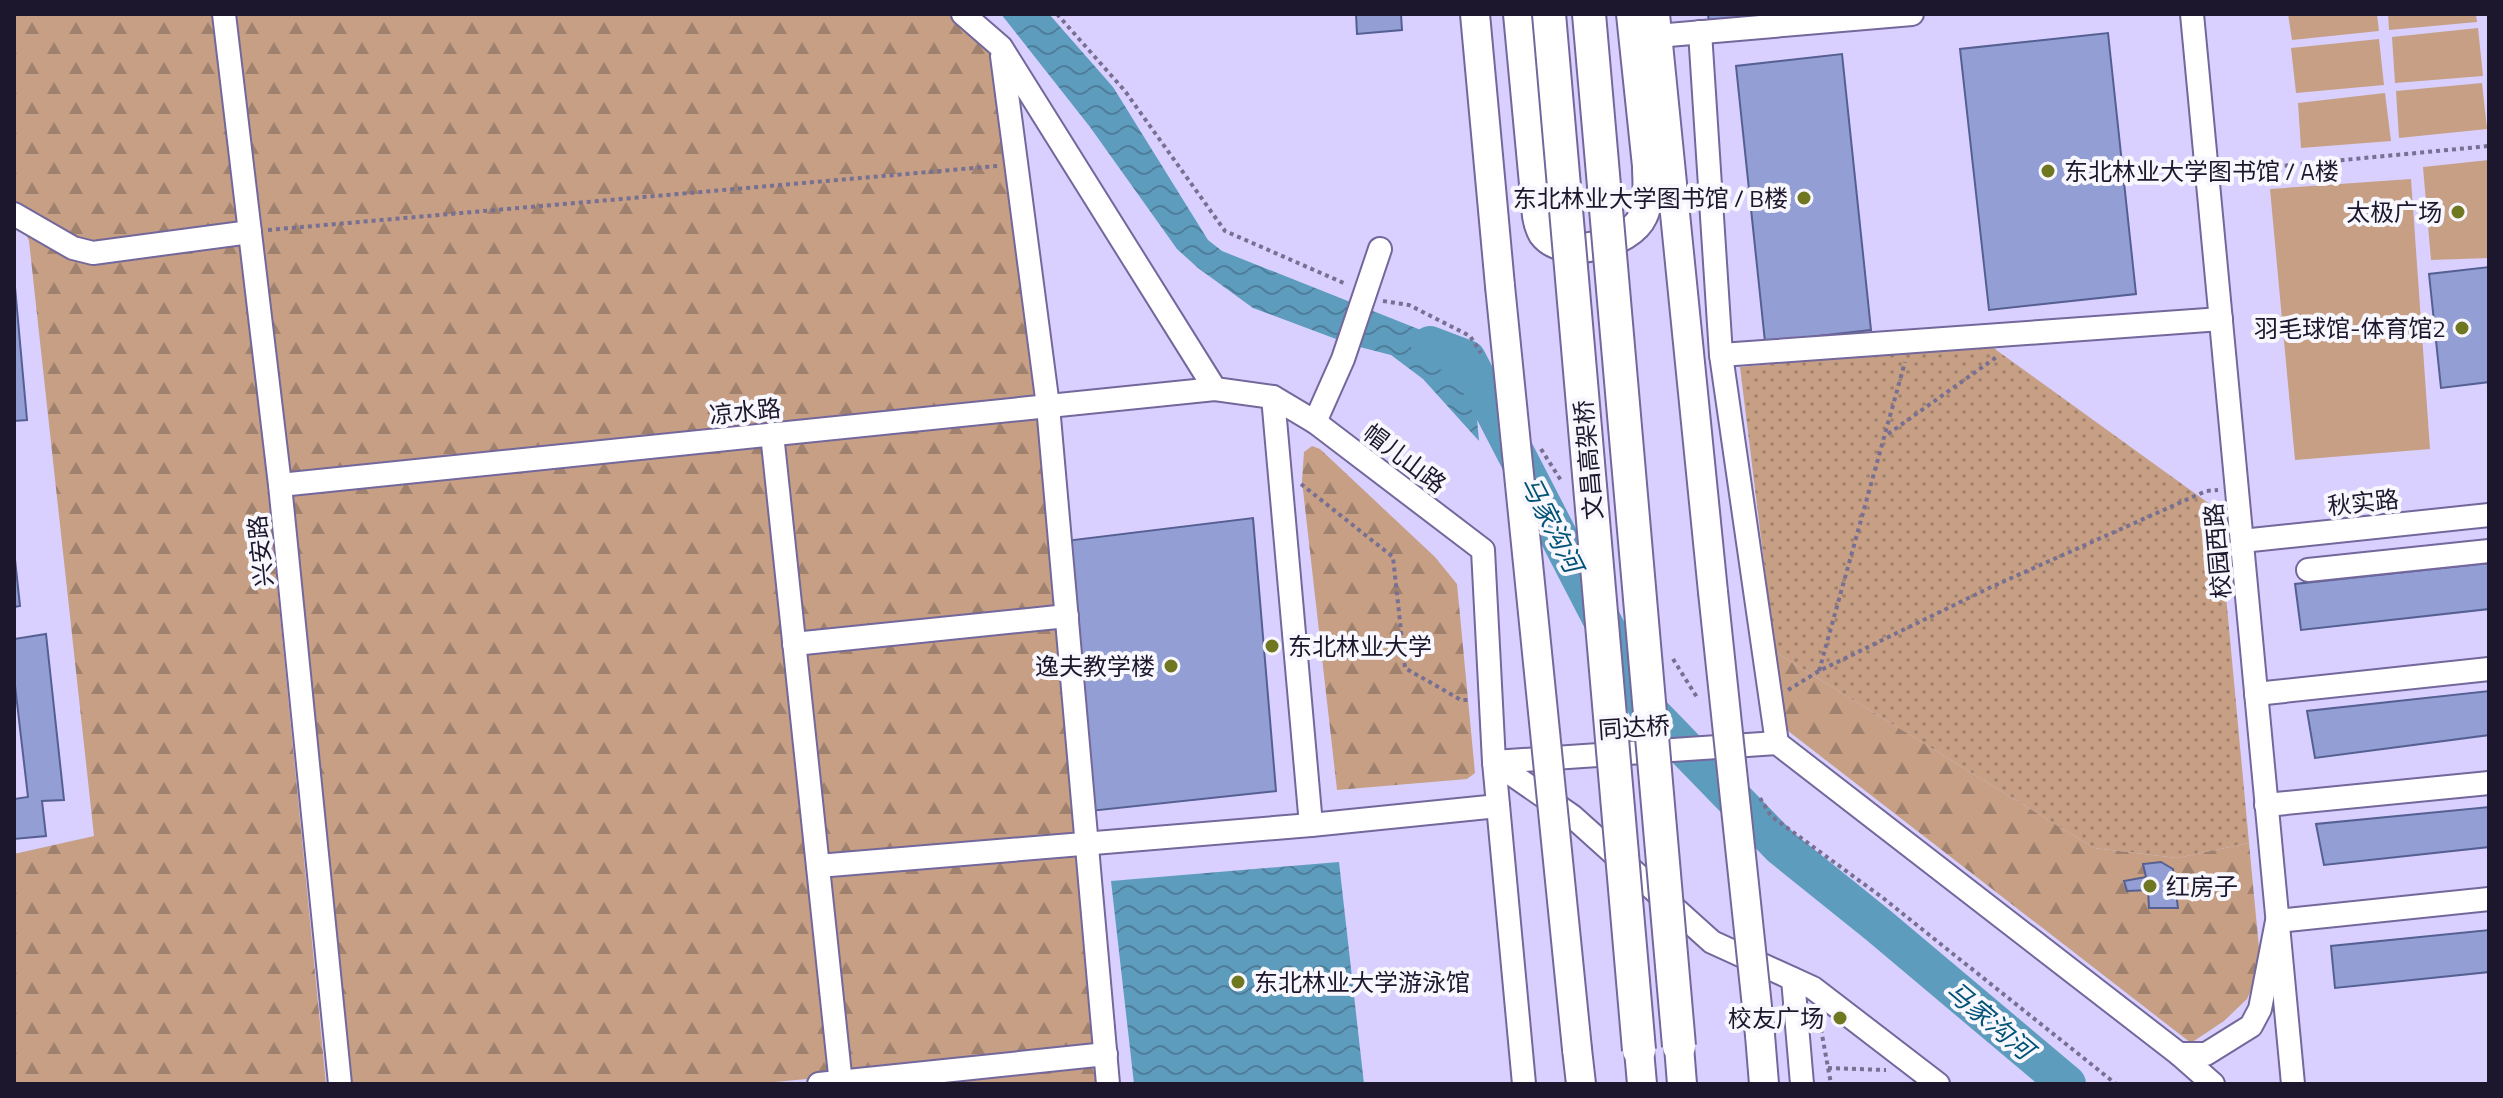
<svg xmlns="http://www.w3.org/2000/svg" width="2503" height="1098" font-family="'Titillium Web','Noto Sans SC',sans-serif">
	<defs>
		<pattern id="grass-dots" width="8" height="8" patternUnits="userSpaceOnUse" patternTransform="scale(2)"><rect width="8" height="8" fill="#c69f85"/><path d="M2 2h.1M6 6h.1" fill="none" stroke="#a0816d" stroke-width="1.8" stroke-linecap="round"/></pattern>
		<pattern id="forest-firs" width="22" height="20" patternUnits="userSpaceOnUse" patternTransform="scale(2)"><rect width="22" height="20" fill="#c69f85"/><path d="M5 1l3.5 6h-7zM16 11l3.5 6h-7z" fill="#a0816d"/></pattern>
		<pattern id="water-waves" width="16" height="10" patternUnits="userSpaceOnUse" patternTransform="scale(2)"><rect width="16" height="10" fill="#5e9cbe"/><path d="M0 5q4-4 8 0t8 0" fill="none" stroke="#4d7e9b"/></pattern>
	</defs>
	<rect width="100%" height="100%" fill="#d9d0ff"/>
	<polygon fill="url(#grass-dots)" points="1988,344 2218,510 2249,843 2177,858 2094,848 1775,652 1740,367"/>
	<g fill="url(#forest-firs)">
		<polygon points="14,14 214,14 267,482 326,1084 14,1084 14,854 94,836 29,241 14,207"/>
		<polygon points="234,14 952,14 994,50 1040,398 286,477"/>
		<polygon points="1037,415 1101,1051 753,1084 347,1084 288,493"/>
		<polygon points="1312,446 1320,449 1435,557 1457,584 1475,773 1467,779 1337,790 1302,481 1304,452"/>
		<polygon points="1775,652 2094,848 2177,858 2249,843 2261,969 2247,999 2224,1021 2191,1043 1783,727"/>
		<polygon points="1097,1063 1098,1084 891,1084"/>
	</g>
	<g fill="#c69f85">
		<polygon points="2288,14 2377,14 2379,31 2292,40"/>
		<polygon points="2388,14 2476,14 2477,22 2389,30"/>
		<polygon points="2478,28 2483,76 2395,83 2392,37"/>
		<polygon points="2379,39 2384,85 2296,93 2291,48"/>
		<polygon points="2482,83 2487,129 2399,138 2396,91"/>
		<polygon points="2385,93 2391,141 2301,148 2298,103"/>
		<polygon points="2489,160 2489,258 2431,260 2423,167"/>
		<polygon points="2411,179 2430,449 2295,460 2270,189"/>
	</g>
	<g fill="url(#water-waves)">
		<polygon points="1001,14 1049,14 1113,87 1208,240 1222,251 1471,350 1479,441 1423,379 1391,355 1352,345 1253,308 1198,268 1177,249 1090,127"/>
		<polygon points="1339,862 1364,1084 1134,1084 1111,881"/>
	</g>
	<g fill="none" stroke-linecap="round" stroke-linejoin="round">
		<polyline stroke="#5e9cbe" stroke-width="38" points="1430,345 1467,359 1649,711 1781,847 1878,925 2067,1084"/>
	</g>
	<g fill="#929ed4" stroke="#555f91" stroke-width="2">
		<polygon points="1356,14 1401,14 1402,30 1357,34"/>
		<polygon points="1708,14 1786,14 1709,22"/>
		<polygon points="2108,33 2136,294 1989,310 1960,49"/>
		<polygon points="1842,54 1871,330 1765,342 1736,66"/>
		<polygon points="2489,267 2489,382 2441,388 2429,274"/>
		<polygon points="14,276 27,420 14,421"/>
		<polygon points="1253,518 1276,791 1090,811 1065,541"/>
		<polygon points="14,550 20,606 14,607"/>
		<polygon points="2489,563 2489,609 2301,630 2295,584"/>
		<polygon points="46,634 64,800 42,801 46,836 14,839 14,799 28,797 14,677 14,639"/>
		<polygon points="2489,691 2489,735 2315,758 2307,711"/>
		<polygon points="2489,807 2489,847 2324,865 2316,824"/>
		<polygon points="2161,862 2173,869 2178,908 2149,908 2148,890 2127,891 2124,881 2146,877 2143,864"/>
		<polygon points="2489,930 2489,972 2335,988 2331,946"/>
	</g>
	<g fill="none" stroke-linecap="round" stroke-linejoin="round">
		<g stroke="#73679b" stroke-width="26">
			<g id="minor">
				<polyline points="224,14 280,485 340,1084"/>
				<polyline points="963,14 1001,47 1215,389 1273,397 1315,422 1483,550 1494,762 1524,1084"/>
				<polyline points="2192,14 2293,1084"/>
				<polyline points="1700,32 1721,355 1777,743 2179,1054 2213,1084"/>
				<polyline points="1657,36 1912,14"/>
				<polyline points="1002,56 1048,406 1108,1084"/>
				<polyline points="14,214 73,248 93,253 250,232"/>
				<polyline points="1721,355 2221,319"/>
				<polyline points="1273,397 1311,825 1498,806"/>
				<polyline points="1315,422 1343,359 1380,249"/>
				<polyline points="772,434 841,1084"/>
				<polyline points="280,485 1215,389"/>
				<polyline points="2242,541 2489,515"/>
				<polyline points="2308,570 2489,551"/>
				<polyline points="794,644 1067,616"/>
				<polyline points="2256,694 2489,669"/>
				<polyline points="1494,762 1572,816 1712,942 1813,988 1938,1084"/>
				<polyline points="1494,762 1777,743"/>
				<polyline points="2266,805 2489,783"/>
				<polyline points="818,866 1311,825"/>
				<polyline points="1793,979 1802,1084"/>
				<polyline points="2179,1054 2206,1054 2251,1026 2260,1009 2277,921 2489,899"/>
				<polyline points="819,1084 1106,1054"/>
			</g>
		</g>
		<g stroke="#73679b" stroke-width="32">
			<g id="major">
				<polyline points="1475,14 1500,286"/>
				<path d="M 1518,14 L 1537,216 C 1538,222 1540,229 1543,234 C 1563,261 1630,245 1643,216 C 1650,202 1647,182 1647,166 L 1631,14"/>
				<polyline points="1655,14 1713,592"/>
				<polyline points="1760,1035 1764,1084"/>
				<polyline points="1679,1046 1682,1084"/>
				<polyline points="1577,1049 1581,1084"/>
				<polyline points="1639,1050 1642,1084"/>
			</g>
		</g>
		<g stroke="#777092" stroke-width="4" stroke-dasharray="4 4" stroke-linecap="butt">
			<polyline points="1057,14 1125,91 1225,231 1346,284"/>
			<polyline points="2229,171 2489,146"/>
			<polyline points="268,230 997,166"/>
			<polyline points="1383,301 1409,305 1470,336 1481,353"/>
			<polyline points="1888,434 1998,356"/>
			<polyline points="1541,449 1562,482"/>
			<polyline points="1301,484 1393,557 1405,668 1461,700 1471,700"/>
			<polyline points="1673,659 1698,699"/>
			<polyline points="1819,671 1905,362"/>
			<polyline points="1788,690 1819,671 1989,588 2206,491 2218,490"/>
			<polyline points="1760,798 1771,816 1883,898 2116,1084"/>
			<polyline points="1821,1029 1831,1084"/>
			<polyline points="1828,1068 1886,1070"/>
		</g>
		<use href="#minor" stroke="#fff" stroke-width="22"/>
		<use href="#major" stroke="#fff" stroke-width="28"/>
		<g stroke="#73679b" stroke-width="32" stroke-linecap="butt">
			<g id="major-bridge">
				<polyline points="1500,286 1577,1049"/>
				<polyline points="1713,592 1760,1035"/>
			</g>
		</g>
		<g stroke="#73679b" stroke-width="36" stroke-linecap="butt">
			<g id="highway-bridge">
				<polyline points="1549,14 1639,1050"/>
				<polyline points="1589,14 1679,1046"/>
			</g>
		</g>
		<use href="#major-bridge" stroke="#fff" stroke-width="28"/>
		<use href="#highway-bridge" stroke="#fff" stroke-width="32"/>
	</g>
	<g fill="#6f7721" stroke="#f8f7fd" stroke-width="3">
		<circle cx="2048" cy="171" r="8"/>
		<circle cx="1804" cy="198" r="8"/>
		<circle cx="2458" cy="212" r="8"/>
		<circle cx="2462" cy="328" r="8"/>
		<circle cx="1272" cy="646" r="8"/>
		<circle cx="1171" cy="666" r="8"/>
		<circle cx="2150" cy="886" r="8"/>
		<circle cx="1238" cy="982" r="8"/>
		<circle cx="1840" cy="1018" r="8"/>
	</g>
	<g text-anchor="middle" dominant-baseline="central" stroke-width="8" stroke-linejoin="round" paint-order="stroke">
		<g font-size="24" fill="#1c172c" stroke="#f8f7fd" text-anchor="end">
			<text x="2064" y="171" text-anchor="start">东北林业大学图书馆 / A楼</text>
			<text x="1788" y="198">东北林业大学图书馆 / B楼</text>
			<text x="2442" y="212">太极广场</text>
			<text x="2446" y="328">羽毛球馆-体育馆2</text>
			<text x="1288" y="646" text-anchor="start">东北林业大学</text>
			<text x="1155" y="666">逸夫教学楼</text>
			<text x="2166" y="886" text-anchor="start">红房子</text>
			<text x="1254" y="982" text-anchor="start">东北林业大学游泳馆</text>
			<text x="1824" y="1018">校友广场</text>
		</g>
		<g font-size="24" fill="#1c172c" stroke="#f8f7fd">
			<text transform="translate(745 411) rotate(-6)">凉水路</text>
			<text transform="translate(1405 458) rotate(37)">帽儿山路</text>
			<text transform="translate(1588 460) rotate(-95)">文昌高架桥</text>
			<text transform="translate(2363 502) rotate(-6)">秋实路</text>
			<text transform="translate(260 551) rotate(-96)">兴安路</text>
			<text transform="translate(2217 551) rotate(-95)">校园西路</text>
			<text transform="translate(1634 727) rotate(-4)">同达桥</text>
		</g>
		<g font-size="26" font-style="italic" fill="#005376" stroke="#f8f7fd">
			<text transform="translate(1552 524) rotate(63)">马家沟河</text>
			<text transform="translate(1990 1020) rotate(40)">马家沟河</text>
		</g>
	</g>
	<rect width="2503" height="1098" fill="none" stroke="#1c172c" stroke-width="32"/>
</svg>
